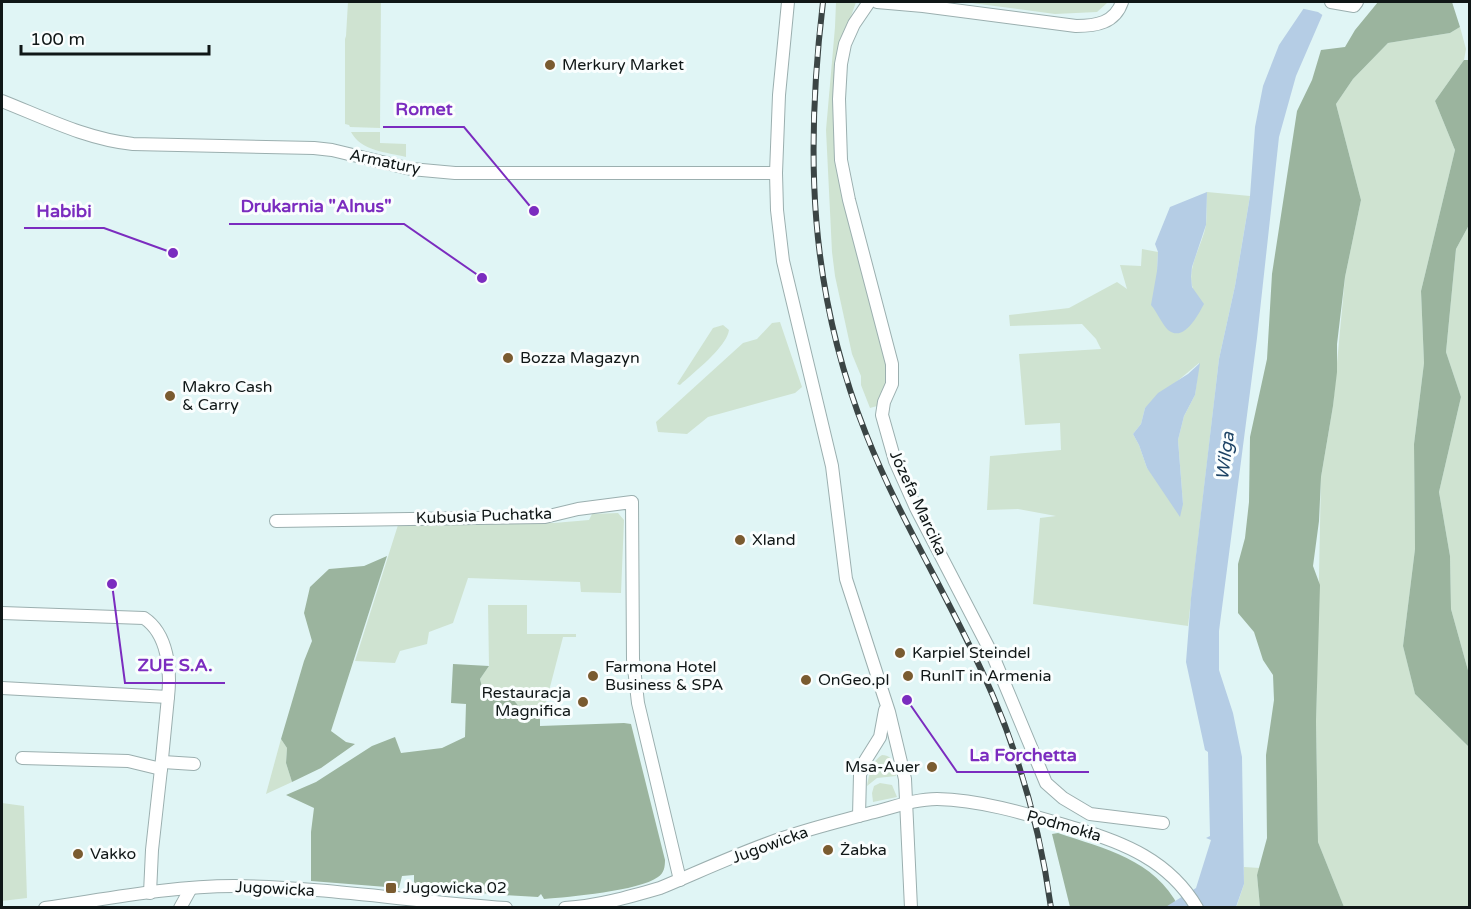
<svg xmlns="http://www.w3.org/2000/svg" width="1471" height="909" font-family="'Varela Round',sans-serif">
	<rect width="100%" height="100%" fill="#e0f5f5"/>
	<g fill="#cfe3d1" fill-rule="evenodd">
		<polygon points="348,2 381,2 380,128 350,127 349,125 345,124 345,39 346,36"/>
		<polygon points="836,2 856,2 845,34 835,130 887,356 886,384 877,406 870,408 861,385 861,376 852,354 835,276 832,252 826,130 835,27"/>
		<polygon points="964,2 1106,2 1107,3 1097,12 1055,14"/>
		<polygon points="1460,27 1466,49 1464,60 1435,101 1455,150 1421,291 1424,363 1414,444 1415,549 1403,646 1415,694 1469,747 1469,907 1344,907 1318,842 1316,721 1321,477 1333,406 1345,277 1361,200 1336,104 1353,79 1388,43 1450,33"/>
		<path d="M 351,132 L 380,132 L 380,143 L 406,144 L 406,157 C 386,152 361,151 351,132 Z"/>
		<path d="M 1207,192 L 1250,196 L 1235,286 L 1219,359 L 1188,626 L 1033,604 L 1040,518 L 1056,516 L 1018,509 L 987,510 L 990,456 L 1061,450 L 1060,423 L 1025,425 L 1019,354 L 1101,349 L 1096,339 L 1082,324 L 1010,326 L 1009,315 L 1069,308 L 1117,282 L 1127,289 L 1120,265 L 1141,266 L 1142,249 L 1158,252 L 1157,271 L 1203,303 C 1177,279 1201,252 1206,225 C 1207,214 1206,202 1207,192 ZM 1199,363 L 1195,395 L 1184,416 L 1178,440 L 1183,504 L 1147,468 L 1139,445 L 1133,434 L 1141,424 L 1145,408 Z"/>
		<polygon points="1469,225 1469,674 1451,609 1450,556 1439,492 1461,397 1446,352 1456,249"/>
		<polygon points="780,322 802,387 795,393 708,417 687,434 658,432 656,422 743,343 757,339 772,323"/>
		<path d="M 723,325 L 729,330 C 727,347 693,373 680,385 L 677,384 L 713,328 Z"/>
		<polygon points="618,513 624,520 621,593 581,592 580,582 468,578 453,623 429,632 427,644 400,651 395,663 355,661 398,525 554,523 589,520 592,514"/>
		<polygon points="488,605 527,605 527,634 576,634 576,637 563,637 543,714 540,716 529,717 511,697 484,695 480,679 489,666"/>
		<polygon points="281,739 287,748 286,763 292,782 266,794"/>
		<path d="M 882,755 C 894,755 894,767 896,776 L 877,778 L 867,786 C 869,774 872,761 882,755 Z"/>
		<polygon points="880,783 892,785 897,797 873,802 872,793 874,786"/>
		<polygon points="2,803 24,806 27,898 2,901"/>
		<polygon points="1244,867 1260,868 1257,875 1260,907 1236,908 1244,884"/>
	</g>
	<g fill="#9bb49e">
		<polygon points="1378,2 1452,2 1460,27 1450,33 1388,43 1353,79 1336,104 1361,200 1345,277 1337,344 1337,372 1333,406 1321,477 1319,521 1313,566 1320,585 1316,721 1318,842 1344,907 1260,907 1257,875 1267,838 1266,755 1274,700 1273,675 1263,660 1254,632 1238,613 1238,564 1245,538 1249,502 1250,437 1267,359 1272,274 1297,111 1312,80 1321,50 1345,47 1355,30"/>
		<polygon points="1464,60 1469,60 1469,225 1456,249 1446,352 1461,397 1439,492 1450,556 1451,609 1469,674 1469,747 1415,694 1403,646 1415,549 1414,444 1424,363 1421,291 1455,150 1435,101"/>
		<polygon points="387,556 331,731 346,742 355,744 321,768 292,782 286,763 287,748 281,739 304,661 312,641 304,613 310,587 329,569 364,566"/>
		<path d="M 453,664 L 489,666 L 480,679 L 484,695 L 511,697 L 529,718 L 540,716 L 540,726 L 624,723 L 631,724 L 665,860 C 665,867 664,873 658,877 C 639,891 569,897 544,899 L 541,894 L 538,897 L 502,895 L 414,887 L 414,875 L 402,876 L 399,888 L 311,881 L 311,832 L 314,808 L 286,795 L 316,782 L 372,746 L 395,737 L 401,753 L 442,748 L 465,737 L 466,704 L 451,703 Z"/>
		<path d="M 1058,833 C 1105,849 1154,859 1179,907 L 1070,907 L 1052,834 Z"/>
	</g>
	<g fill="#b5cde5">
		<polygon points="1308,2 1328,2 1296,76 1279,137 1257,338 1219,631 1219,670 1233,713 1242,757 1244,884 1236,907 1164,908 1196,888 1211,840 1206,838 1210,836 1208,752 1205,750 1186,662 1191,598 1219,359 1235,286 1250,196 1255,127 1263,86 1279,45"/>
		<path d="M 1207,192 L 1206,225 L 1192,267 L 1191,277 L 1192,287 L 1204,304 C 1198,315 1184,343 1168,330 C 1162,324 1157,312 1151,305 L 1157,271 L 1158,252 L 1155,244 L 1170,207 Z"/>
		<polygon points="1200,363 1195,395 1184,416 1178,440 1183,504 1180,517 1147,468 1139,445 1133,434 1141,424 1145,408 1158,393 1188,374"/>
	</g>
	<polygon fill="#e0f5f5" points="1304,2 1331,2 1324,16 1318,12 1300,8"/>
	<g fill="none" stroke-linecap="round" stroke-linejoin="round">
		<g stroke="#9bafaf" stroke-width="14">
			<g id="minor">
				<polyline points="788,2 779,95 776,173 777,210 783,261 832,466 846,579 889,712 905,779 911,908"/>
				<polyline points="869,2 854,24 845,44 841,64 839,99 841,160 849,200 892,364 892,384 884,402 882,415 895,461 916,508 993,656 1046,783 1063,798 1090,814 1163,823"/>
				<path d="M 877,2 L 923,6 L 1076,26 C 1096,26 1115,23 1122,2"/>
				<polyline points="1331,2 1354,6 1357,2"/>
				<path d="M 2,101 C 45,118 86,139 133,144 L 314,148 L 332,150 L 411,169 L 455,173 L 776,173"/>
				<polyline points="276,521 545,517 578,509 632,502 633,659 638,703 680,880"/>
				<path d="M 2,613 L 144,618 C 168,634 171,670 168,697 L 2,688"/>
				<polyline points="22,758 128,761 161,769 168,697"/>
				<polyline points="163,762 194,764"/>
				<polyline points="859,816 860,775 865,761 880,737 885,710"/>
				<polyline points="150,893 152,850 161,769"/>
				<path d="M 45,908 C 107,899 171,886 234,886 C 325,887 415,902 506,908"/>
				<polyline points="180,908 191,888"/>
				<path d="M 565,908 C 598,906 629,897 660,888 C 701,871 741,852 783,838 C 811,828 841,821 870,813 C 892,808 914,799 937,799 C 983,800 1030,815 1074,828 C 1123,842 1170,861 1197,908"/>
			</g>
		</g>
		<use href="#minor" stroke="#fff" stroke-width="12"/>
		<g stroke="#3b4545" stroke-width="6">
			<path id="rail" d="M 823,2 C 805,153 809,291 866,434 C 902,525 955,607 993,696 C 1022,764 1041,835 1051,908"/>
		</g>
		<use href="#rail" stroke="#fafefe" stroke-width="4" stroke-dasharray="11" stroke-linecap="butt"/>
	</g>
	<g fill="#7a5b30" stroke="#fafefe" stroke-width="2">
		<circle cx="550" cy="65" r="6"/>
		<circle cx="508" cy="358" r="6"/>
		<circle cx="170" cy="396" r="6"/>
		<circle cx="740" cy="540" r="6"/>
		<circle cx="900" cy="653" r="6"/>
		<circle cx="593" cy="676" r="6"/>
		<circle cx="908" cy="676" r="6"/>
		<circle cx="806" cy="680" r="6"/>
		<circle cx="583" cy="702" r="6"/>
		<circle cx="932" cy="767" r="6"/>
		<circle cx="828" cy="850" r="6"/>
		<circle cx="78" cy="854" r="6"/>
		<rect x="385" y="882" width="12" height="12" rx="3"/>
	</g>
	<g text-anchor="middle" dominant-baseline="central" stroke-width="6" stroke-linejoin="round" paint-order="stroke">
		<g font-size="16" fill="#101717" stroke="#fafefe" text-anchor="start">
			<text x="562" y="65">Merkury Market</text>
			<text x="520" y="358">Bozza Magazyn</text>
			<text x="182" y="387">Makro Cash<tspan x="182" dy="18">&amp; Carry</tspan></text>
			<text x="752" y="540">Xland</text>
			<text x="912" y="653">Karpiel Steindel</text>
			<text x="605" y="667">Farmona Hotel<tspan x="605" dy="18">Business &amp; SPA</tspan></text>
			<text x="920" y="676">RunIT in Armenia</text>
			<text x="818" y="680">OnGeo.pl</text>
			<text x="571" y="693" text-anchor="end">Restauracja<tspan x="571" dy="18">Magnifica</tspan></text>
			<text x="920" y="767" text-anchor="end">Msa-Auer</text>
			<text x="840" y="850">Żabka</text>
			<text x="90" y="854">Vakko</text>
			<text x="403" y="888">Jugowicka 02</text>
		</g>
		<g font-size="16" fill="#101717" stroke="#fafefe">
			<text transform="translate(385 162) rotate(12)">Armatury</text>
			<text transform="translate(918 503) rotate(65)">Józefa Marcika</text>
			<text transform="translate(484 516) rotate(-2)">Kubusia Puchatka</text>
			<text transform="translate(1064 826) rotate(16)">Podmokła</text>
			<text transform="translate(770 845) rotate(-20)">Jugowicka</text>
			<text transform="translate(275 889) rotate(3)">Jugowicka</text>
		</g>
		<g font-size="18" font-style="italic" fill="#1d4365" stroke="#fafefe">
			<text transform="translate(1225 456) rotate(-83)">Wilga</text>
		</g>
	</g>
	<path fill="none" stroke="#7b2cbf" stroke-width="2" d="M534 211L464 127H383M482 278L404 224H229M173 253L104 228H24M112 584L125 683H225M907 700L957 772H1089"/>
	<g fill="#7b2cbf" stroke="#fafefe" stroke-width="2">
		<circle cx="534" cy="211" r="6"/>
		<circle cx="482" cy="278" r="6"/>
		<circle cx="173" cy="253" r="6"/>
		<circle cx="112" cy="584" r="6"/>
		<circle cx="907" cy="700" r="6"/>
	</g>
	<g font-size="18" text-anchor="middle" font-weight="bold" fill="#7b2cbf" stroke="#fafefe" stroke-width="6" stroke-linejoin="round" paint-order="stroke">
		<text x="424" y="115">Romet</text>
		<text x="316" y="212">Drukarnia "Alnus"</text>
		<text x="64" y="217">Habibi</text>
		<text x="175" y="671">ZUE S.A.</text>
		<text x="1023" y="761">La Forchetta</text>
	</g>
	<rect width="1471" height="909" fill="none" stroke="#101717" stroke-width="6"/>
	<path d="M21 45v9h188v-9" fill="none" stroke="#101717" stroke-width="3"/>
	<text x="30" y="45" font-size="18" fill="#101717" stroke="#fafefe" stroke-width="4.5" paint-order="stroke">100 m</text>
</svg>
